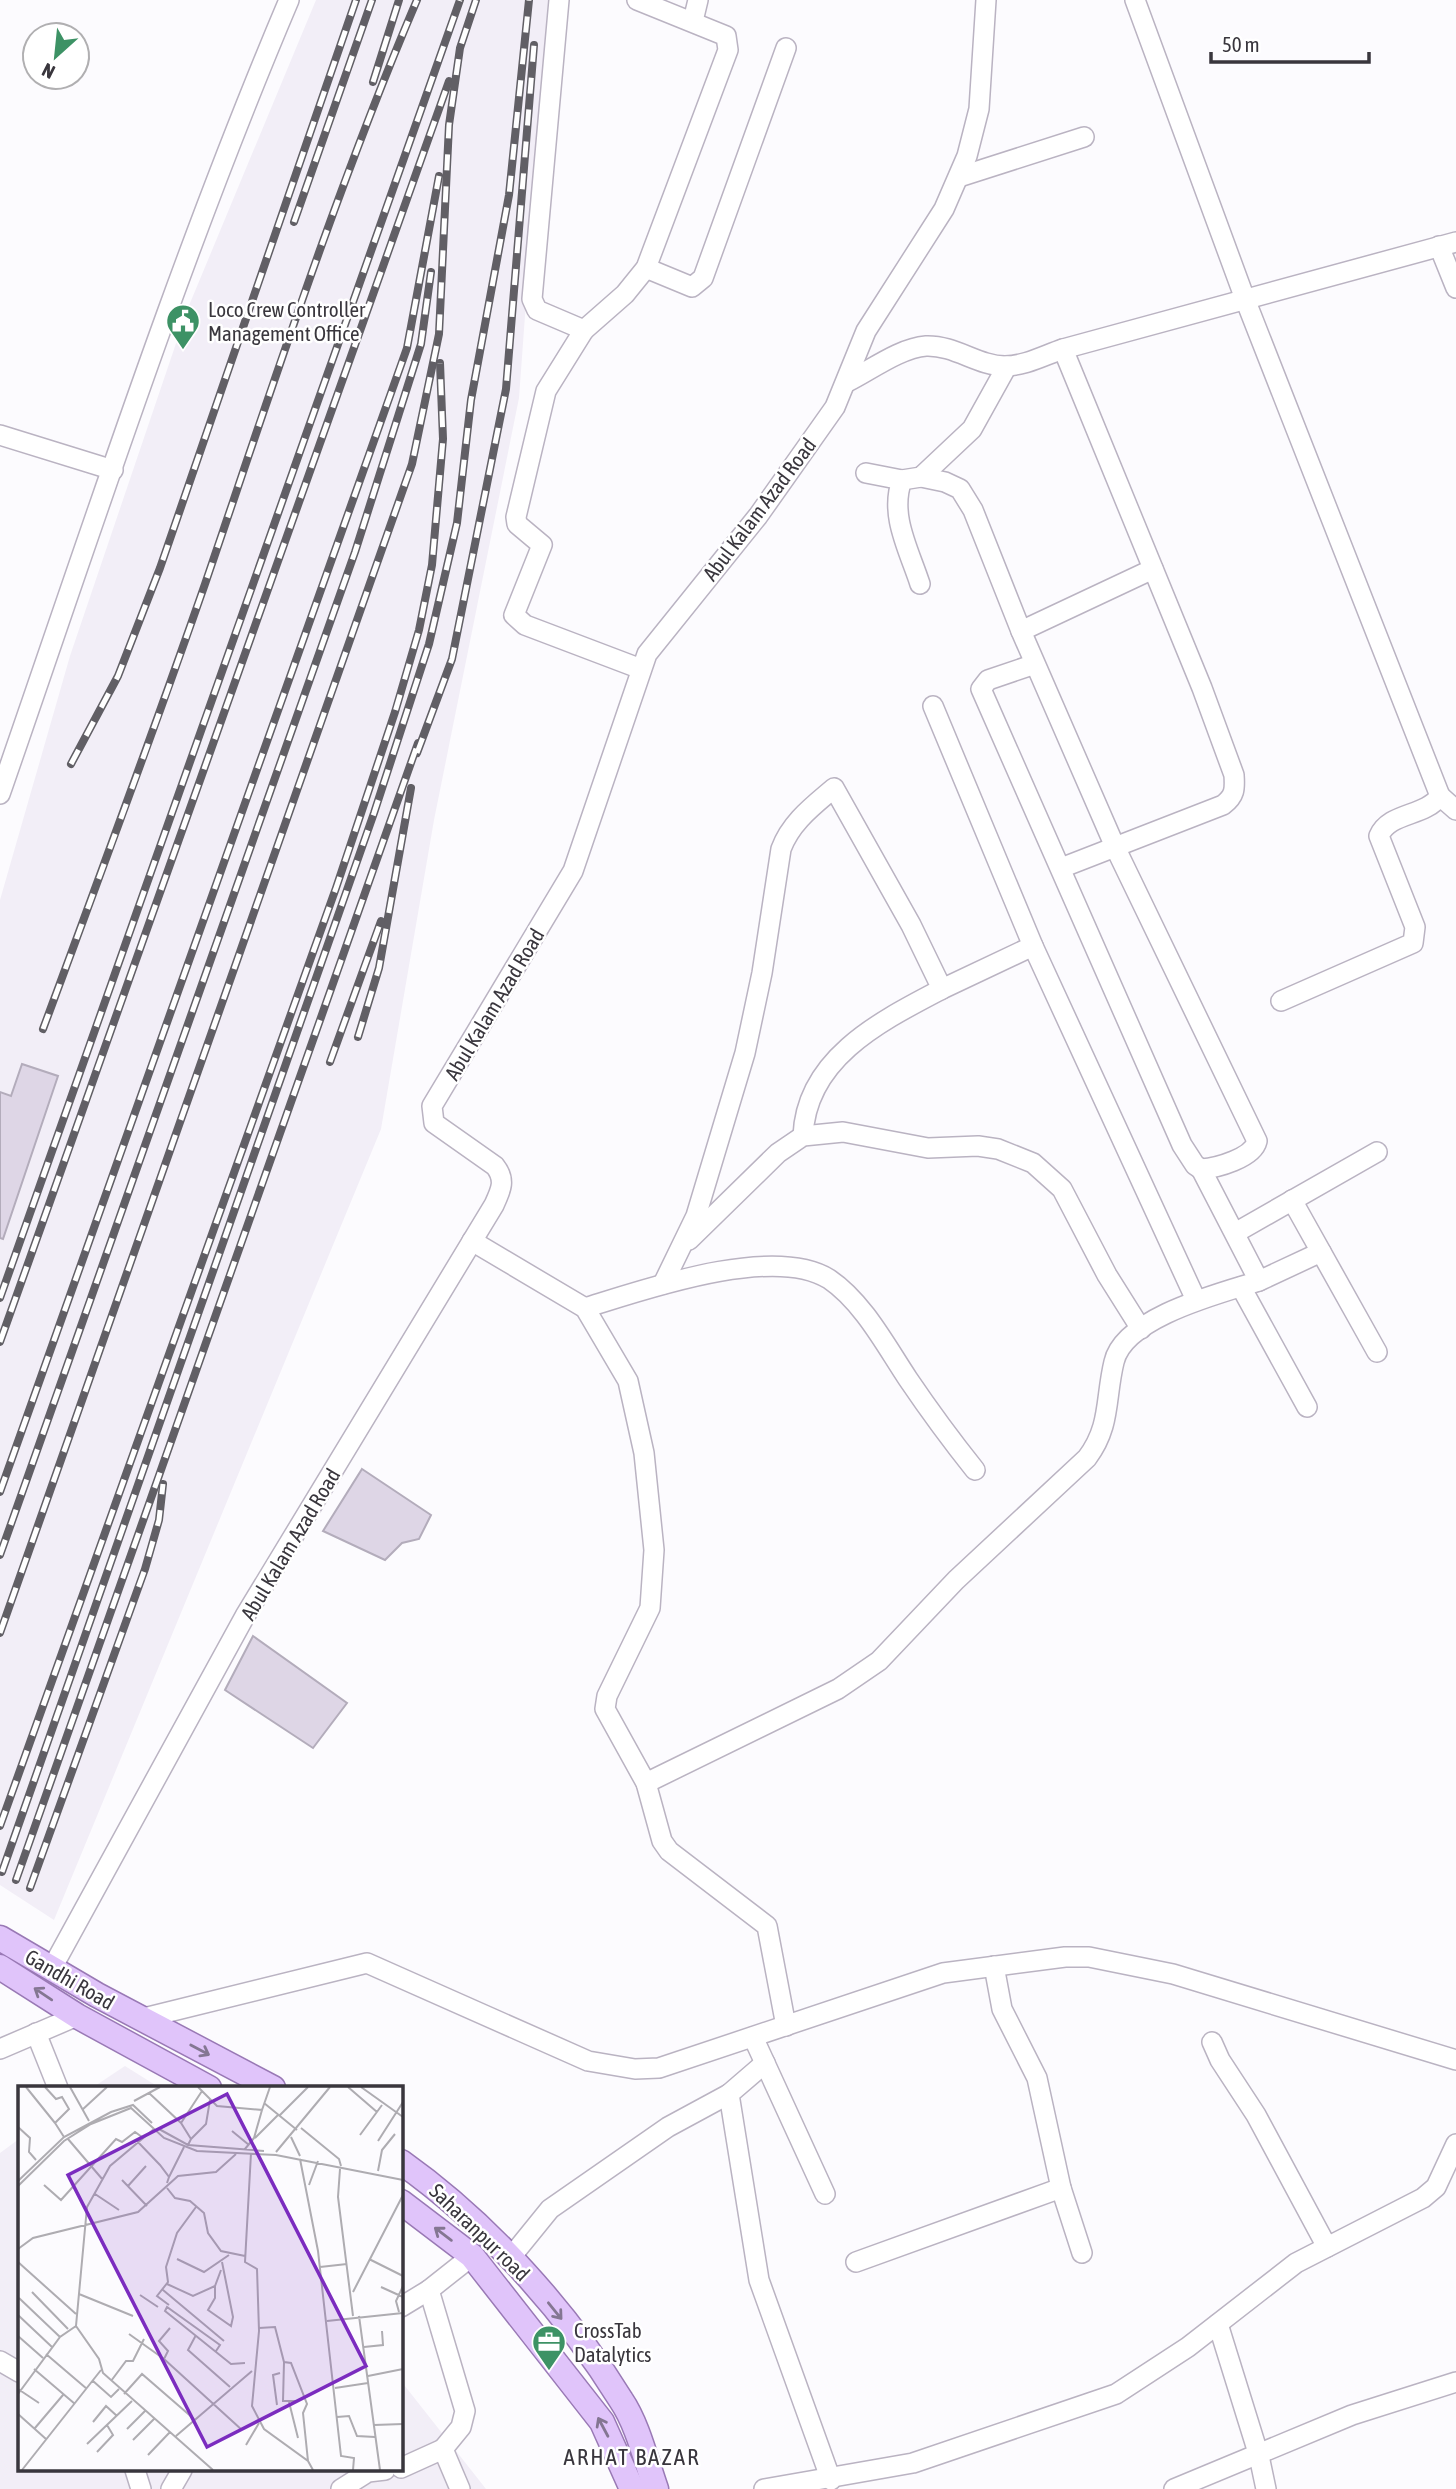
<svg xmlns="http://www.w3.org/2000/svg" width="1456" height="2489" font-family="'Asap Condensed',sans-serif">
	<rect width="100%" height="100%" fill="#fcfbfe"/>
	<g fill="#f2eef7">
		<polygon points="316,0 548,0 519,398 434,820 381,1129 54,1920 0,1885 0,900 70,656 188,308"/>
		<polygon points="125,2066 160,2088 92,2088"/>
		<polygon points="19,2139 19,2470 401,2470 401,2381 486,2489 0,2489 0,2153"/>
	</g>
	<g fill="#ded6e6" stroke="#b3acbb" stroke-width="2">
		<polygon points="22,1064 58,1076 3,1239 0,1238 0,1092 11,1096"/>
		<polygon points="362,1469 431,1515 419,1539 402,1543 385,1560 323,1531"/>
		<polygon points="253,1636 347,1703 313,1748 225,1690"/>
	</g>
	<g fill="none" stroke-linecap="round" stroke-linejoin="round">
		<g stroke="#bab3c2" stroke-width="22">
			<g id="minor">
				<polyline points="559,0 532,299 537,310 584,330 546,391 516,517 517,524 542,545 514,615 525,625 641,669"/>
				<path d="M 1135,0 L 1245,299 L 1440,796 C 1425,817 1389,812 1379,836 L 1415,927 L 1413,943 L 1281,1001"/>
				<polyline points="693,21 698,0"/>
				<polyline points="959,177 1084,137"/>
				<polyline points="1439,246 1456,288"/>
				<polyline points="646,268 692,287 703,278 786,48"/>
				<polyline points="584,330 625,294 646,268 728,50 726,36 637,0"/>
				<path d="M 847,382 C 871,370 900,348 926,346 C 955,345 978,366 1005,366 C 1025,366 1045,355 1063,349 L 1456,242"/>
				<polyline points="0,435 113,470"/>
				<path d="M 866,473 L 902,480 L 921,477 L 945,482 L 960,489 L 973,510 L 1021,631 L 1116,849 L 1257,1141 C 1253,1158 1217,1168 1201,1169 L 1195,1165 L 1182,1145 L 981,689 L 988,680 L 1035,664"/>
				<polyline points="921,477 972,429 1007,366"/>
				<path d="M 902,480 C 889,515 909,550 920,584"/>
				<polyline points="1021,631 1153,569"/>
				<polyline points="933,706 1033,946 1196,1300"/>
				<path d="M 0,794 C 92,529 179,259 289,0"/>
				<polyline points="1440,796 1456,810"/>
				<path d="M 1061,868 L 1223,805 C 1235,796 1235,789 1234,775 L 1202,688 L 1063,349"/>
				<polyline points="942,989 1033,946"/>
				<polyline points="1292,1200 1377,1352"/>
				<polyline points="1235,1233 1377,1152"/>
				<polyline points="689,1240 778,1153 803,1136 843,1132 928,1148 978,1146 998,1149 1033,1163 1062,1189 1107,1275 1141,1329"/>
				<polyline points="472,1241 585,1308 628,1381 644,1453 654,1550 650,1608 607,1696 605,1709 646,1783 662,1841 669,1851 767,1926 786,2026"/>
				<polyline points="1259,1281 1321,1252"/>
				<path d="M 663,1284 L 696,1216 L 745,1053 L 762,973 L 781,849 C 791,822 813,806 834,788 L 911,925 L 942,989 C 881,1021 806,1058 803,1136"/>
				<polyline points="1241,1287 1307,1407"/>
				<path d="M 585,1308 C 643,1290 773,1244 829,1279 C 863,1302 886,1346 908,1379 C 929,1410 951,1440 975,1470"/>
				<path d="M 646,1783 L 838,1689 L 879,1661 L 956,1580 L 1087,1458 C 1111,1426 1105,1399 1114,1362 C 1124,1317 1221,1293 1259,1281 L 1201,1169"/>
				<polyline points="994,1966 1002,2009 1037,2078 1061,2188 1082,2253"/>
				<path d="M 52,1968 L 245,1616 L 494,1205 C 501,1190 506,1180 495,1166 L 434,1123 L 432,1106 L 573,871 L 647,654 L 758,516 L 835,407 L 866,331 L 944,209 L 967,156 L 979,109 L 986,0"/>
				<polyline points="140,2019 367,1963 588,2061 635,2069 659,2068 943,1973 1065,1957 1089,1957 1173,1974 1456,2060"/>
				<polyline points="36,2033 58,2088"/>
				<polyline points="753,2037 825,2194"/>
				<polyline points="1212,2042 1220,2060 1256,2115 1327,2247"/>
				<polyline points="0,2049 77,2016"/>
				<polyline points="765,2063 729,2094 759,2280 831,2480"/>
				<polyline points="511,2257 550,2209 668,2127 729,2094"/>
				<polyline points="856,2262 1061,2188"/>
				<polyline points="401,2307 429,2290"/>
				<polyline points="1218,2324 1259,2456 1266,2489"/>
				<polyline points="0,2361 19,2372"/>
				<polyline points="401,2468 443,2449"/>
				<polyline points="135,2470 141,2489"/>
				<polyline points="171,2489 182,2470"/>
				<polyline points="341,2489 368,2472 385,2470"/>
				<polyline points="460,2489 443,2449 461,2427 465,2411 429,2290 472,2256"/>
				<polyline points="764,2489 913,2463 1116,2394 1188,2347 1296,2263 1423,2198 1436,2187 1456,2144"/>
				<polyline points="1174,2489 1352,2415 1456,2382"/>
			</g>
		</g>
		<g stroke="#9979b5" stroke-width="27">
			<g id="major">
				<polyline points="0,1938 97,1995 273,2088"/>
				<polyline points="0,1967 77,2016 209,2088"/>
				<path d="M 401,2162 C 487,2223 566,2311 621,2400 C 638,2425 646,2461 656,2489"/>
				<polyline points="401,2202 472,2256 602,2422 632,2489"/>
			</g>
		</g>
		<use href="#minor" stroke="#fff" stroke-width="19"/>
		<use href="#major" stroke="#e0c4fa" stroke-width="24"/>
		<g stroke="#615f65" stroke-width="8">
			<g id="rail">
				<polyline points="373,82 399,0"/>
				<polyline points="294,222 372,0"/>
				<polyline points="417,753 452,659 506,389 534,45"/>
				<polyline points="71,764 118,676 160,568 356,0"/>
				<path d="M 43,1029 C 98,881 153,733 205,584 C 272,388 336,190 417,0"/>
				<polyline points="358,1037 379,968 411,788"/>
				<polyline points="330,1062 381,921"/>
				<polyline points="0,1298 460,0"/>
				<polyline points="0,1342 449,81"/>
				<polyline points="0,1492 407,348 439,176"/>
				<polyline points="0,1555 355,552 421,344 431,272"/>
				<polyline points="0,1633 412,464 439,334 449,125 460,48 476,0"/>
				<polyline points="0,1826 336,888 395,712 419,630 432,565 443,439 440,363"/>
				<polyline points="2,1872 374,813 429,644 457,523 471,400 509,195 529,0"/>
				<polyline points="16,1880 418,743"/>
				<polyline points="30,1888 145,1569 159,1520 163,1484"/>
			</g>
		</g>
		<use href="#rail" stroke="#fff" stroke-width="5" stroke-dasharray="16" stroke-linecap="butt"/>
	</g>
	<defs><path id="oneway-shaft" d="M-6 0H5M1.5-3L5.5 0L1.5 3" fill="none" stroke-width="1.6" stroke-linecap="round" stroke-linejoin="round" transform="scale(1.75)"/></defs>
	<g stroke="#847692">
		<use href="#oneway-shaft" transform="translate(43 1994) rotate(-146)"/>
		<use href="#oneway-shaft" transform="translate(200 2050) rotate(28)"/>
		<use href="#oneway-shaft" transform="translate(443 2234) rotate(-143)"/>
		<use href="#oneway-shaft" transform="translate(555 2311) rotate(51)"/>
		<use href="#oneway-shaft" transform="translate(603 2427) rotate(-118)"/>
	</g>
	<defs>
		<g id="civic-pin" transform="scale(1.75)"><path d="M0 17L-7.5 6A9.5 9.5 0 1 1 7.5 6Z" fill="#3d9265" stroke="#fff"/><path d="M-.6-6.5H3V-4.5H.6V-3L4-1V1h2V6H-6V1h2V-1L-.6-3ZM-1.2 2.5V6h2.4V2.5Z" fill="#fff"/></g>
		<g id="office-pin" transform="scale(1.75)"><path d="M0 17L-7.5 6A9.5 9.5 0 1 1 7.5 6Z" fill="#3d9265" stroke="#fff"/><path d="M-6-3h4V-5.5h4V-3h4V5H-6ZM-1-4.5V-3h2v-1.5ZM-6 0V1H6V0Z" fill="#fff"/></g>
	</defs>
	<g fill-rule="evenodd">
		<use href="#civic-pin" x="183" y="321"/>
		<use href="#office-pin" x="549" y="2342"/>
	</g>
	<g text-anchor="middle" dominant-baseline="central" stroke-width="5" stroke-linejoin="round" paint-order="stroke">
		<g font-size="21" fill="#39363d" stroke="#fff" text-anchor="start">
			<text x="208" y="309">Loco Crew Controller<tspan x="208" dy="24">Management Office</tspan></text>
			<text x="574" y="2330">CrossTab<tspan x="574" dy="24">Datalytics</tspan></text>
		</g>
		<g font-size="21" fill="#39363d" stroke="#fff">
			<text transform="translate(759 509) rotate(-53)">Abul Kalam Azad Road</text>
			<text transform="translate(494 1004) rotate(-59)">Abul Kalam Azad Road</text>
			<text transform="translate(290 1544) rotate(-59)">Abul Kalam Azad Road</text>
			<text transform="translate(70 1979) rotate(30)">Gandhi Road</text>
			<text transform="translate(480 2232) rotate(44)">Saharanpur road</text>
		</g>
		<g font-size="23" letter-spacing="2" fill="#39363d" stroke="#fff">
			<text x="632" y="2457">ARHAT BAZAR</text>
		</g>
	</g>
	<g transform="translate(18 2086)">
		<rect width="385" height="385" fill="#fcfbfe"/>
		<path fill="none" stroke="#aeacb1" stroke-width="2" d="M 8,1 L 37,37M 27,1 L 38,13 L 44,11 L 51,23 L 37,37 L 46,51M 52,1 L 71,35M 180,1 L 199,20 L 244,24 L 236,52 L 227,63M 330,1 L 359,26M 343,1 L 385,31M 131,7 L 163,37 L 173,53 L 170,59M 116,15 L 142,1M 246,17 L 279,44M 64,24 L 89,1M 244,24 L 252,1M 262,29 L 290,1M 163,37 L 184,5M 0,41 L 12,52 L 11,66 L 18,74M 283,42 L 321,73 L 323,80M 136,43 L 92,80 L 69,121 L 58,240 L 81,273 L 85,287 L 195,384M 141,43 L 170,59 L 246,65M 214,45 L 231,59M 342,49 L 364,19M 273,51 L 282,70M 237,52 L 260,29M 50,53 L 85,94M 173,53 L 188,38 L 192,14M 119,55 L 142,79 L 151,91 L 149,97M 360,55 L 385,16M 258,66 L 312,1M 233,67 L 227,176 L 239,183 L 241,245 L 234,320 L 246,343 L 290,375 L 295,384M 282,73 L 300,165 L 323,370 L 336,372 L 335,384M 322,83 L 320,111 L 335,230M 360,85 L 364,64 L 377,48M 151,91 L 166,61M 104,94 L 129,120M 0,95 L 46,51 L 93,26 L 115,19 L 134,37M 26,99 L 43,114 L 98,53 L 104,56 L 117,46 L 124,51M 291,99 L 300,75M 0,100 L 46,55 L 73,38 L 113,22 L 146,52 L 179,65 L 258,69 L 385,94M 110,100 L 128,80M 149,102 L 157,112 L 172,115 L 186,127 L 190,147 L 203,165 L 227,170M 77,108 L 101,124M 0,163 L 15,152 L 120,126 L 160,90 L 198,86 L 218,68M 159,173 L 186,186 L 211,169M 351,173 L 385,190M 0,176 L 58,228M 302,181 L 329,178M 149,198 L 175,210 L 197,200 L 203,184M 197,200 L 197,212 L 190,224 L 213,240 L 215,231 L 204,176M 363,201 L 385,211M 145,204 L 206,255M 14,206 L 50,243M 335,206 L 385,109M 61,208 L 115,230M 122,209 L 140,221M 1,212 L 42,251M 151,219 L 139,210 L 150,196 L 148,181 L 159,147 L 178,121M 381,226 L 378,215 L 385,200M 0,229 L 34,261M 341,230 L 362,384M 309,235 L 385,227M 152,242 L 141,255 L 150,265 L 146,273 L 224,344M 241,242 L 257,241 L 266,276 L 273,277 L 289,318 L 285,327 L 290,375M 111,248 L 146,273M 178,249 L 170,264 L 212,301M 0,250 L 25,272M 346,261 L 365,259 L 364,245M 198,265 L 202,259 L 149,221 L 147,225 L 213,278 L 227,277M 28,268 L 69,303M 266,276 L 265,315 L 279,315M 16,283 L 57,318M 350,290 L 385,283M 75,295 L 93,311 L 101,303M 93,295 L 108,275 L 115,275 L 126,253M 317,302 L 350,297M 0,303 L 21,317M 0,308 L 42,251 L 58,240M 106,308 L 124,288 L 176,333M 271,316 L 280,352M 259,319 L 255,289 L 262,287M 0,328 L 28,353M 319,331 L 331,330 L 339,350 L 357,351M 75,336 L 88,320 L 99,330M 356,339 L 385,338M 17,342 L 45,309M 109,343 L 127,325M 158,350 L 234,285M 115,354 L 136,333M 69,358 L 114,315M 228,359 L 241,337M 79,366 L 95,349 L 89,339M 130,369 L 152,346M 4,384 L 83,284"/>
		<path fill="#7b2cbf" fill-opacity="0.15" stroke="#7b2cbf" stroke-width="3.5" d="M 209,8 L 348,280 L 189,361 L 50,89 Z"/>
		<rect width="385" height="385" fill="none" stroke="#39363d" stroke-width="3.5"/>
	</g>
	<g transform="translate(56 56) rotate(207)"><circle r="33" fill="#ffffff" stroke="#b0afb1" stroke-width="2"/>
	<path d="M0-5L12 26L0 18L-12 26Z" fill="#3d9265"/>
	<text y="-10" font-size="19" font-weight="bold" text-anchor="middle" fill="#39363d">N</text>
	</g>
	<path d="M1211 52v10h158v-10" fill="none" stroke="#39363d" stroke-width="3.5"/>
	<text x="1222" y="52" font-size="21" fill="#39363d" stroke="#ffffff" stroke-width="5" paint-order="stroke">50 m</text>
</svg>
